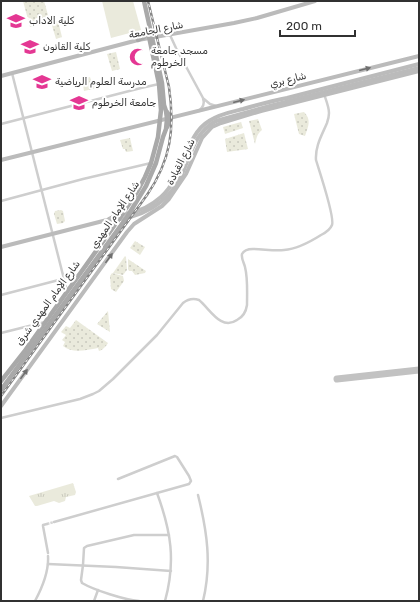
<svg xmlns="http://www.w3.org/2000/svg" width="420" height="602" font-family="Rubik,Cairo,sans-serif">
	<defs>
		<pattern id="grass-dots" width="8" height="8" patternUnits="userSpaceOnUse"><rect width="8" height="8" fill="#eaeadc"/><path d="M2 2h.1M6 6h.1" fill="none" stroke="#c9c9bd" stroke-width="1.8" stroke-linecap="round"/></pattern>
		<pattern id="park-tufts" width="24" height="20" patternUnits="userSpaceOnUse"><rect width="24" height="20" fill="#eaeadc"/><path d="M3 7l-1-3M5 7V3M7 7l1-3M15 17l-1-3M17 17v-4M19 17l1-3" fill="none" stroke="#c9c9bd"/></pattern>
	</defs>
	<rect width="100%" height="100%" fill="#fff"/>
	<g fill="url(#grass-dots)">
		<polygon points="23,1 44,1 50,22 30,27"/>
		<polygon points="58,21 62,37 56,39 51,22"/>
		<polygon points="116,52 120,69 112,71 107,54"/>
		<polygon points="90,77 91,80 95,80 97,88 84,91 82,79"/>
		<path d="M 304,112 C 312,120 308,127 305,136 L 299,134 L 294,114 Z"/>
		<path d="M 258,119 L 262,130 C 256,135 257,138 255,144 L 249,121 Z"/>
		<polygon points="241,122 243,128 225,134 223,127"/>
		<polygon points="244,133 248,149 227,152 225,139"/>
		<polygon points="130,138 133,151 126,152 125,149 123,149 120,140"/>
		<polygon points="61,210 63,211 65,221 63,223 57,224 54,214 55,211"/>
		<polygon points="135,241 145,247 140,255 130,248"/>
		<polygon points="125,256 126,257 127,270 123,275 113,273"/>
		<polygon points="128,259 146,271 145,273 135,275 132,271 129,271 128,269"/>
		<polygon points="112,273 123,276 124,281 116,292 111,289 110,276"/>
		<polygon points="108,311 110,332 97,324"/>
		<path d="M 76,320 L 108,343 C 106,346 103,350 99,351 L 98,348 C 86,350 73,354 63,346 L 65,342 L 62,340 L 66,335 L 61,332 L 66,326 L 70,328 Z"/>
	</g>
	<polygon fill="url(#park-tufts)" points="73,483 76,492 75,495 66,497 65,501 59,503 54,501 37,506 35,506 29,496"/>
	<polygon fill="#eaeadc" points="102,1 133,1 141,30 111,38"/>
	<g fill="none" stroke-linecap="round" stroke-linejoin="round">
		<polyline stroke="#c2c2c2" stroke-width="7" points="337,379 419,370"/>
		<polyline stroke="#d6d6d6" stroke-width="2.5" stroke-dasharray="2.5 1" stroke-linecap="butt" points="47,524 54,522"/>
		<g stroke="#cecece" stroke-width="2.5">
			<path d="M 170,35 L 176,48 L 203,98 C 205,104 203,107 199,111"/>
			<polyline points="12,73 67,291"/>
			<polyline points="204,99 210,104 216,106"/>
			<polyline points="1,124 141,88 159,84"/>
			<polyline points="1,201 83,179 151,163"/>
			<polyline points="1,295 78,275"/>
			<polyline points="1,333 45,322"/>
			<path d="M 1,418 L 80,399 L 93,394 L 99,391 L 113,379 L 157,335 L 183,303 C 188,299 193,298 199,300 C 210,309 221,331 237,320 C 243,317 246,312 247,305 C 247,292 248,279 245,267 C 244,263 241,258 242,254 C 244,250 249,249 253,249 C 263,249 274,251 284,250 C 297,249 310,242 321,235 C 325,233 330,230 332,225 C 335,217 319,170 316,160 C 315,146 322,135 327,123 C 328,120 329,117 329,113 C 329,107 326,100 324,94"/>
			<path d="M 157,493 C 171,531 176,561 165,601"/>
			<path d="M 198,495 C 207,531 212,564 203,601"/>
			<polyline points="54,522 189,484 191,481 189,476 177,457 175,456 118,479"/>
			<polyline points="47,524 43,525 43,526 48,553"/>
			<polyline points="48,564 116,567 171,571"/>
			<path d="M 35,601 C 42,588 49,571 48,556"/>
			<polyline points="94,601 98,590"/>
			<path d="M 139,601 C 125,600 94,590 82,583 L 81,580 L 83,565 L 84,548 L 87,546 L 134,535 L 169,535"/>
		</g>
		<g stroke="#bbb" stroke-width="4">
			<polyline points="1,76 138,40 234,23 257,18 315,1"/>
			<polyline points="1,160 419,56"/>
			<path d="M 109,219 C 115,215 122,215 129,213 C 141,211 152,205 161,197 C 184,177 185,135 209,121 C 219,114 231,112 243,109 C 257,105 272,101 287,98 C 331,87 375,75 419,64"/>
			<path d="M 1,247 L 107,220 C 138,220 169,204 182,174 C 191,154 195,132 216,121 L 270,106 L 419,68"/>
			<polyline points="1,406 127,232 134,224 162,206 169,199 186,174 202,138 212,127 221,123 261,111 419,71"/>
		</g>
		<g stroke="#a9a9a9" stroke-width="4.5">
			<polyline points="138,40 144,37 148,30"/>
			<polyline points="167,112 171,118 167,127"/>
			<polyline points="1,381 24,352 119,219 137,192 145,177 151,163 158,137 161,110 159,84 148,32"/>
			<polyline points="1,390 127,217 146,186 156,163 163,137 166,129 167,119 166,111 164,105 162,83 144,1"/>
		</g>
		<g stroke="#868686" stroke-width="2.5">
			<path id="rail" d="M 1,396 L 147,195 C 171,160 175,129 169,87 L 148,1"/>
		</g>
		<use href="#rail" stroke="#fff" stroke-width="1" stroke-dasharray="3" stroke-linecap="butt"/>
	</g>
	<defs><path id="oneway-solid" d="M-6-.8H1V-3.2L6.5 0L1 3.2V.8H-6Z"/></defs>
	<g fill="#6f6f6f">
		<use href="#oneway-solid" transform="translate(365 69) rotate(-14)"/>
		<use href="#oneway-solid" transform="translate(239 101) rotate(-14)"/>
		<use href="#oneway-solid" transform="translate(109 258) rotate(-54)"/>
		<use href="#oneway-solid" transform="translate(24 374) rotate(-54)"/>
	</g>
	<defs>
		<g id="university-bare" transform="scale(1.38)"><path d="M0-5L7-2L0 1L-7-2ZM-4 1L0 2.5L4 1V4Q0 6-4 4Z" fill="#e43793" stroke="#fff" stroke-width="2.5" paint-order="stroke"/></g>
		<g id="mosque-bare" transform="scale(1.38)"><path d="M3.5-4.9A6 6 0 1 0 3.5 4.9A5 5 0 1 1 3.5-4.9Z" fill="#e43793" stroke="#fff" stroke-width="2.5" paint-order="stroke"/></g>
	</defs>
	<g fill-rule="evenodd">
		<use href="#university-bare" x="16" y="21"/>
		<use href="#university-bare" x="30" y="47"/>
		<use href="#mosque-bare" x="138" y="57"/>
		<use href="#university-bare" x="42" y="82"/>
		<use href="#university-bare" x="79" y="103"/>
	</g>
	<g text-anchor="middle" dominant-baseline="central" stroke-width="4" stroke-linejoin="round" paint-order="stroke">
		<g font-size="10" fill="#313131" stroke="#fff" text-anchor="start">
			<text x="29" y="21">كلية الاداب</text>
			<text x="43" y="47">كلية القانون</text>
			<text x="151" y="51">مسجد جامعة<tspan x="151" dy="12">الخرطوم</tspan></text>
			<text x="55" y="82">مدرسة العلوم الرياضية</text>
			<text x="92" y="103">جامعة الخرطوم</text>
		</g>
		<g font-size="10" fill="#313131" stroke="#fff">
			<text transform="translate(156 30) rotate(-11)">شارع الجامعة</text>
			<text transform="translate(288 80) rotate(-14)">شارع بري</text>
			<text transform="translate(181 162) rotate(-63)">شارع القيادة</text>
			<text transform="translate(115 215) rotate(-56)">شارع الإمام المهدي</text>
			<text transform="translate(48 303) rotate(-54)">شارع الإمام المهدي شرق</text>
		</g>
	</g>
	<rect width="420" height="602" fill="none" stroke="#313131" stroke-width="4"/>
	<path d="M280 30v6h75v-6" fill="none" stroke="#313131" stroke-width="2"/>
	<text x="286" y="30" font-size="12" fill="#313131" stroke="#ffffff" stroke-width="3" paint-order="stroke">200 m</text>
</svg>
